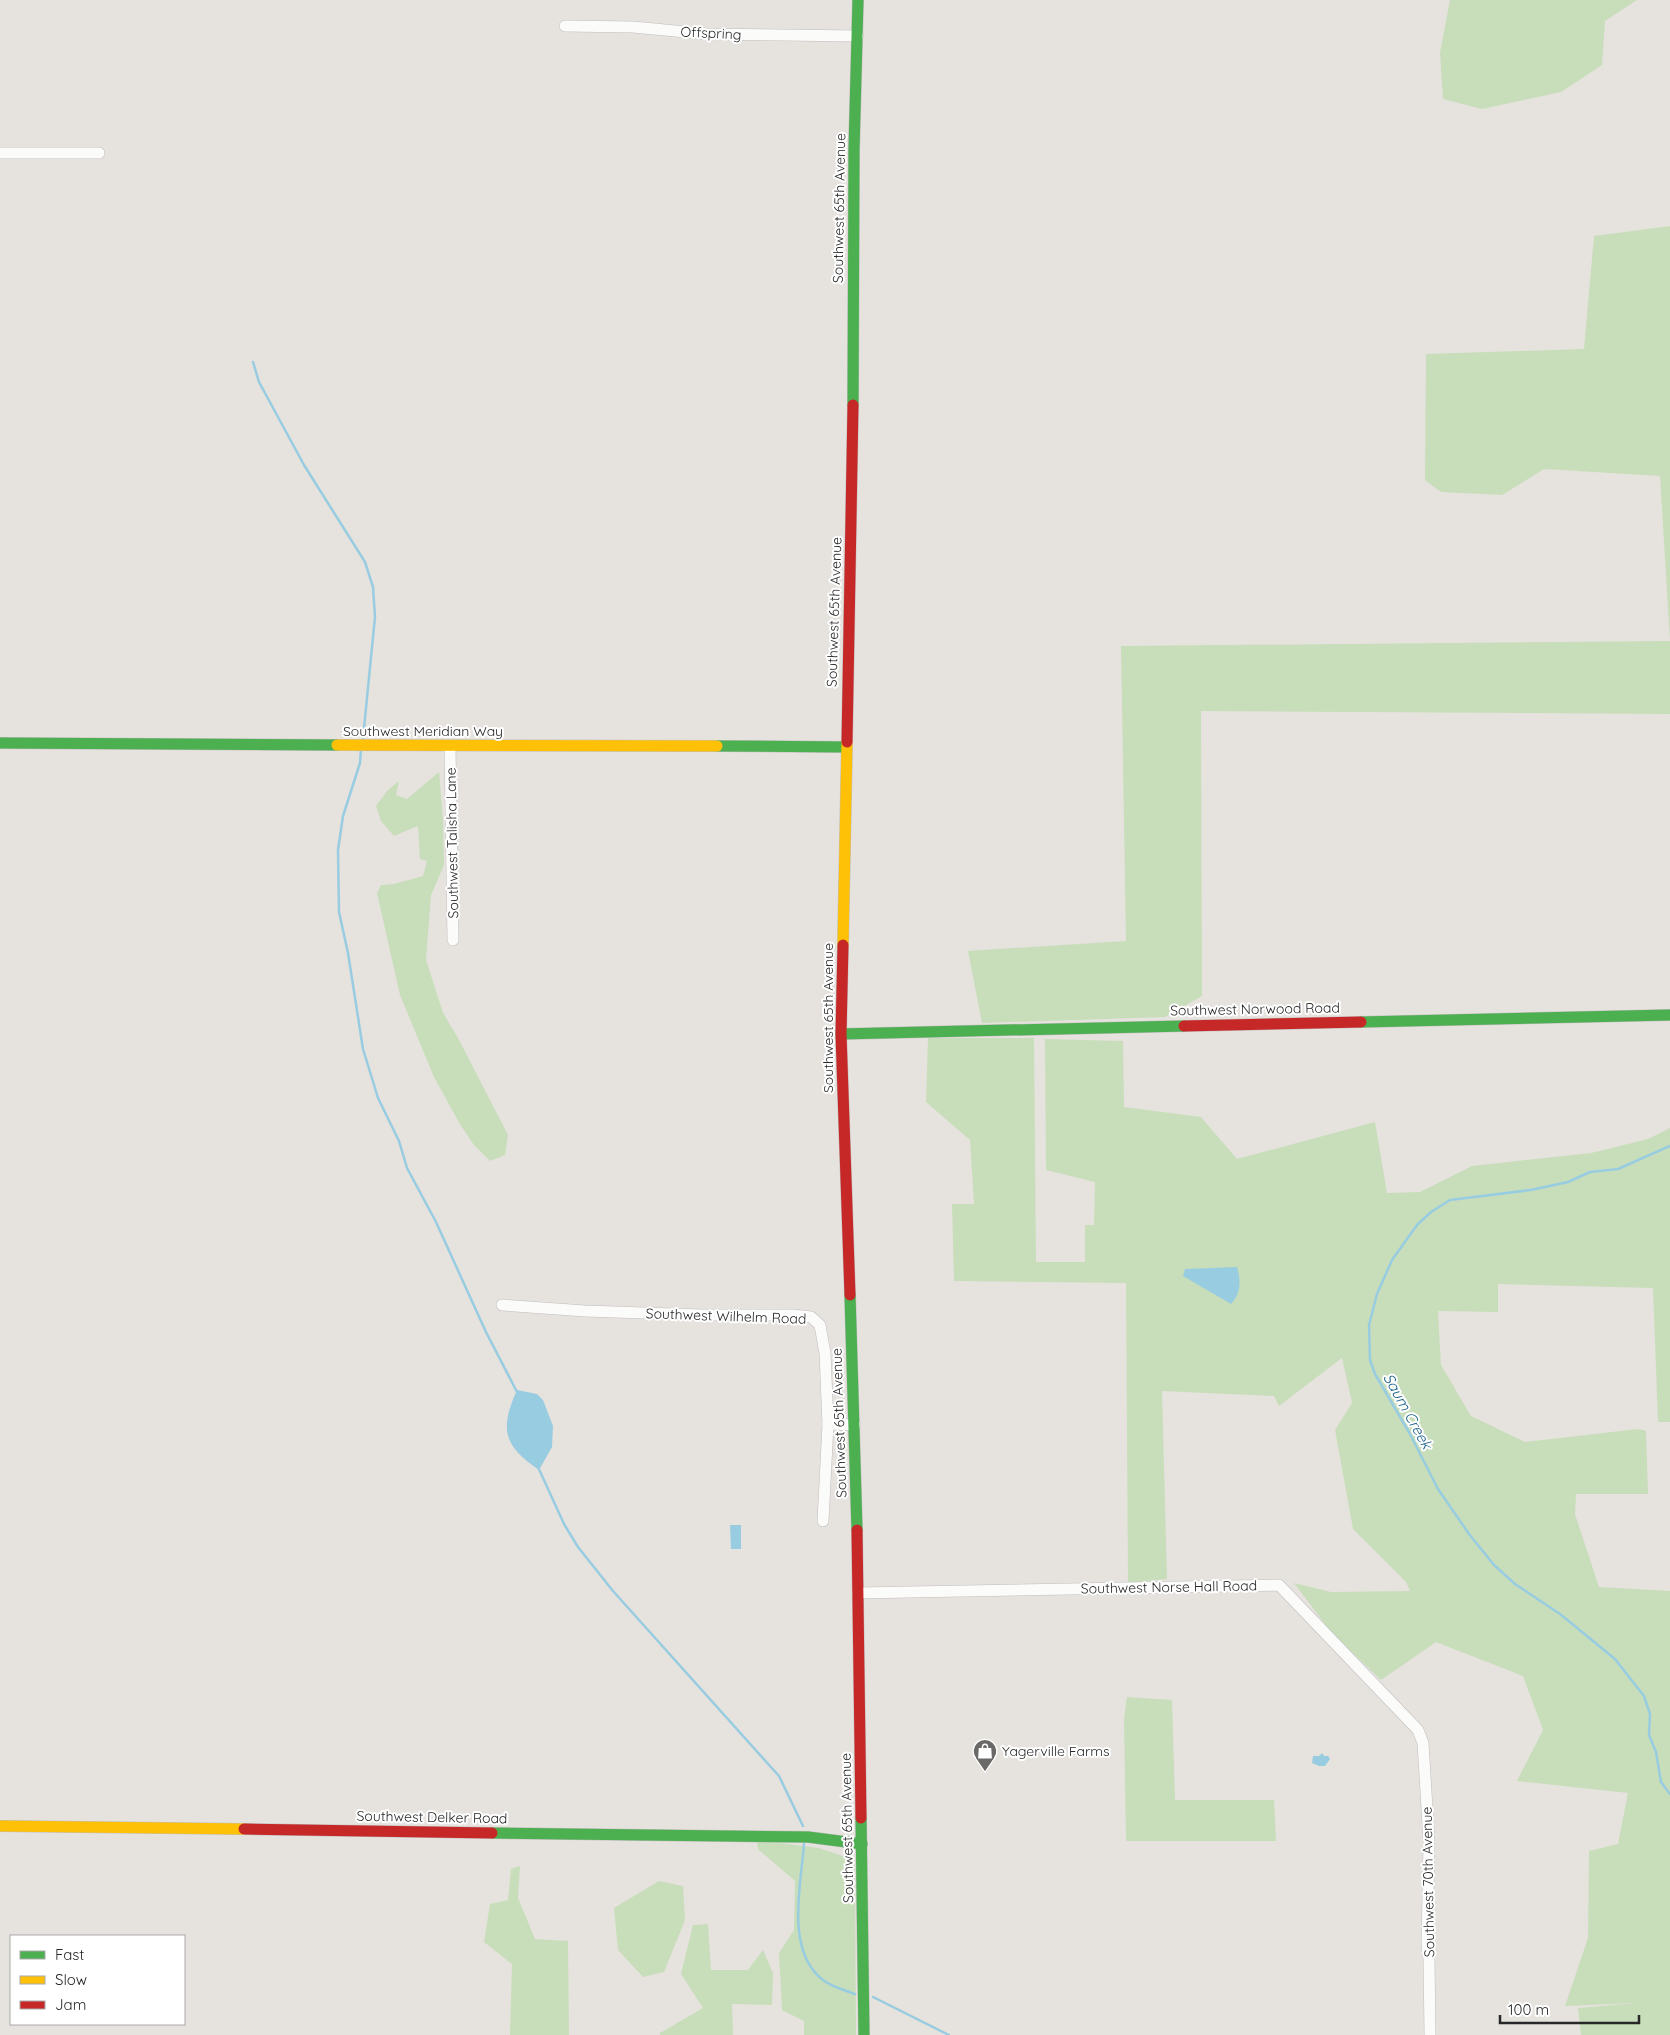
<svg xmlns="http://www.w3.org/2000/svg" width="1670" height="2035" font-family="Quicksand,sans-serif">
	<rect width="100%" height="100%" fill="#e6e2de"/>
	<g fill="#c8deba">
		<polygon points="1450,0 1637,0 1605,21 1602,65 1561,92 1482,109 1443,99 1440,53"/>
		<polygon points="1670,226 1670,714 1201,711 1202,996 1165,1017 982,1023 968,951 1126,941 1121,646 1670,641 1660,476 1544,469 1502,495 1441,492 1425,480 1426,354 1584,349 1594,236"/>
		<polygon points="439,772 443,820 444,865 431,895 426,960 443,1013 458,1038 508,1135 505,1155 490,1161 474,1145 461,1126 434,1077 400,995 377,893 381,885 394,884 423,876 427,861 420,859 418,826 394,836 381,821 376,806 387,791 399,781 396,795 407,799"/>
		<polygon points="928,1038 1034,1038 1036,1262 1085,1262 1085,1225 1094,1225 1095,1182 1046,1170 1045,1039 1123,1041 1124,1107 1201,1117 1237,1159 1375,1122 1387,1193 1420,1192 1472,1166 1591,1153 1648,1139 1670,1128 1670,1422 1658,1422 1653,1288 1498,1284 1498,1312 1438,1311 1441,1365 1471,1416 1525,1442 1638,1429 1646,1431 1648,1494 1576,1494 1575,1514 1599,1587 1670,1591 1670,2035 1581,2035 1578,2008 1638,2003 1565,2006 1588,1938 1589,1851 1618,1844 1628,1793 1517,1781 1543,1730 1523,1676 1436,1642 1381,1680 1331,1632 1294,1583 1331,1592 1410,1591 1406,1582 1353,1529 1335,1430 1352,1403 1342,1358 1279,1406 1274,1396 1162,1391 1167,1579 1128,1583 1126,1283 954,1281 952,1204 974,1204 970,1140 926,1102"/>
		<polygon points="1127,1697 1172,1700 1175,1800 1274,1800 1276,1841 1126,1841 1124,1719"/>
		<polygon points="757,1840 819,1848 855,1860 856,2035 804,2035 804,2021 782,2010 779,1953 794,1930 795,1881 758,1849"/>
		<polygon points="520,1866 518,1898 535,1939 568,1941 569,2035 510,2035 512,1964 484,1942 490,1904 508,1900 511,1869"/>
		<polygon points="659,1881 683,1886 685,1920 664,1972 643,1977 618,1950 614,1908"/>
		<polygon points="708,1924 711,1970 748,1970 763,1950 773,1973 772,2005 732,2004 733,2035 660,2035 660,2033 703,2008 681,1974 693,1925"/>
	</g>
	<g fill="#98cce1">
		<path d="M 1237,1267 C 1241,1280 1241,1294 1231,1304 L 1183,1276 L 1185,1269 Z"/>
		<path d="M 517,1390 L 537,1394 L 543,1400 L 553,1426 L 552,1447 L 539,1470 C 504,1446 499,1430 517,1390 Z"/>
		<polygon points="730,1525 741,1525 741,1549 731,1549"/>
		<polygon points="1322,1753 1324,1756 1328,1756 1330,1759 1325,1766 1319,1766 1312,1763 1313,1756 1319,1756"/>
	</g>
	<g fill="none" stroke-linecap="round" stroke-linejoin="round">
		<g stroke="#98cce1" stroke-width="2.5">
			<polyline points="253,362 259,382 304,465 365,562 373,587 375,617 363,738"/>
			<polyline points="361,749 360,763 343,816 338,850 339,912 348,953 363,1049 378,1098 399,1141 407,1168 436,1222 486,1332 517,1392"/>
			<polyline points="1670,1146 1618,1169 1590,1172 1568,1182 1531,1190 1450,1200 1431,1212 1417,1225 1392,1260 1377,1294 1369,1325 1370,1360 1375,1374 1410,1434 1438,1489 1469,1534 1494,1565 1515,1584 1560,1614 1615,1659 1644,1696 1650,1714 1649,1735 1656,1752 1661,1782 1670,1794"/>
			<polyline points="538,1467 564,1524 578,1547 613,1591 779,1776 803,1826"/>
			<path d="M 804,1844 C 801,1885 785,1951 823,1980 C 832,1987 844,1990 855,1994"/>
			<polyline points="873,1997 949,2035"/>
		</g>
		<g stroke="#c0bebf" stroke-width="12">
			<g id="street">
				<polyline points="565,26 633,27 707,34 858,36"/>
				<polyline points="0,153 99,153"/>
				<polyline points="450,746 453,940"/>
				<polyline points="502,1305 585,1311 703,1315 793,1315 811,1317 820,1325 825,1353 828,1424 823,1521"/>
				<polyline points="828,1424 855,1425"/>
				<polyline points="858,1593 1279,1585 1418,1730 1423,1743 1429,1841 1427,1945 1429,1959 1430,2035"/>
			</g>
		</g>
		<g stroke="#c0bebf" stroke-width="12">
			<g id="fast">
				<polyline points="853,405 854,150 858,0"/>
				<polyline points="0,743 337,745"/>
				<polyline points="717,746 846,747"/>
				<polyline points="1361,1022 1670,1015"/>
				<polyline points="841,1034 1184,1026"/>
				<polyline points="850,1295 857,1530"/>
				<polyline points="861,1818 864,2035"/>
				<polyline points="492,1833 808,1837 862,1844"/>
			</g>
		</g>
		<g stroke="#c0bebf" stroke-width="12">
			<g id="slow">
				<polyline points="337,745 717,746"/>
				<polyline points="843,945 847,742"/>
				<polyline points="0,1826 244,1829"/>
			</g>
		</g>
		<g stroke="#c0bebf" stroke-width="12">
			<g id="jam">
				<polyline points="847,742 853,405"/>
				<polyline points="843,945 841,1034 850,1295"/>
				<polyline points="1184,1026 1361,1022"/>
				<polyline points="857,1530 861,1818"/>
				<polyline points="244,1829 492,1833"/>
			</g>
		</g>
		<use href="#street" stroke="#fbfbfa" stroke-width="11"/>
		<use href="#fast" stroke="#4caf50" stroke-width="11"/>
		<use href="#slow" stroke="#ffc107" stroke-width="11"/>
		<use href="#jam" stroke="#c62828" stroke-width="11"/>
	</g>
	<defs>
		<g id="shop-pin" transform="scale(1.25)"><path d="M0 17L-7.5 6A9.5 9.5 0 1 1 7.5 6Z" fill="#6a6968" stroke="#fff"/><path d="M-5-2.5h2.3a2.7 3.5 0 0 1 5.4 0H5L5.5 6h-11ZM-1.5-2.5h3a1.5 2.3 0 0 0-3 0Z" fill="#fff"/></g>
	</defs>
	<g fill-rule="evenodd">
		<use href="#shop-pin" x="985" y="1751"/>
	</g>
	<g text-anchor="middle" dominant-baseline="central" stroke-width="4" stroke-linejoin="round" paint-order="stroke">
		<g font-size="14" fill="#282828" stroke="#fff">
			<text transform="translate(711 33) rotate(3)">Offspring</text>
			<text transform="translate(839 208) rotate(-89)">Southwest 65th Avenue</text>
			<text transform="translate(834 612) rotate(-88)">Southwest 65th Avenue</text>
			<text x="423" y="731">Southwest Meridian Way</text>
			<text transform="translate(452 843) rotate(-91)">Southwest Talisha Lane</text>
			<text transform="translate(1255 1009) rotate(-1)">Southwest Norwood Road</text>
			<text transform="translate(828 1018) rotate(-90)">Southwest 65th Avenue</text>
			<text transform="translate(726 1316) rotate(2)">Southwest Wilhelm Road</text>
			<text transform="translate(839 1423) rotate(-92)">Southwest 65th Avenue</text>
			<text transform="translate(1169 1587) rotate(-1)">Southwest Norse Hall Road</text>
			<text transform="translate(432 1817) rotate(1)">Southwest Delker Road</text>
			<text transform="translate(847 1828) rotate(-91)">Southwest 65th Avenue</text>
			<text transform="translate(1428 1882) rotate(-91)">Southwest 70th Avenue</text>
		</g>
		<g font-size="14" fill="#282828" stroke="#fff" text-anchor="start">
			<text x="1002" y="1751">Yagerville Farms</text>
		</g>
		<g font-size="15" font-style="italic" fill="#1a618a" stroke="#fff">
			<text transform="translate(1408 1411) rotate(61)">Saum Creek</text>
		</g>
	</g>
	<rect x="10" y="1935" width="175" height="90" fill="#ffffff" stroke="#a9a9a9"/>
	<rect x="20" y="1951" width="25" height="8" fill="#4caf50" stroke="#a9a9a9"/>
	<text x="55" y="1960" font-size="15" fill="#282828">Fast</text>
	<rect x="20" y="1976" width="25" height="8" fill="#ffc107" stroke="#a9a9a9"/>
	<text x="55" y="1985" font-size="15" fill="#282828">Slow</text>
	<rect x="20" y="2001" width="25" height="8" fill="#c62828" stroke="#a9a9a9"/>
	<text x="55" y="2010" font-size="15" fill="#282828">Jam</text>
	<path d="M1500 2015v8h139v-8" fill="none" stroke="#282828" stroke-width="2.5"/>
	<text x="1508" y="2015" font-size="15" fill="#282828" stroke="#ffffff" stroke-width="4" paint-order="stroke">100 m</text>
</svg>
